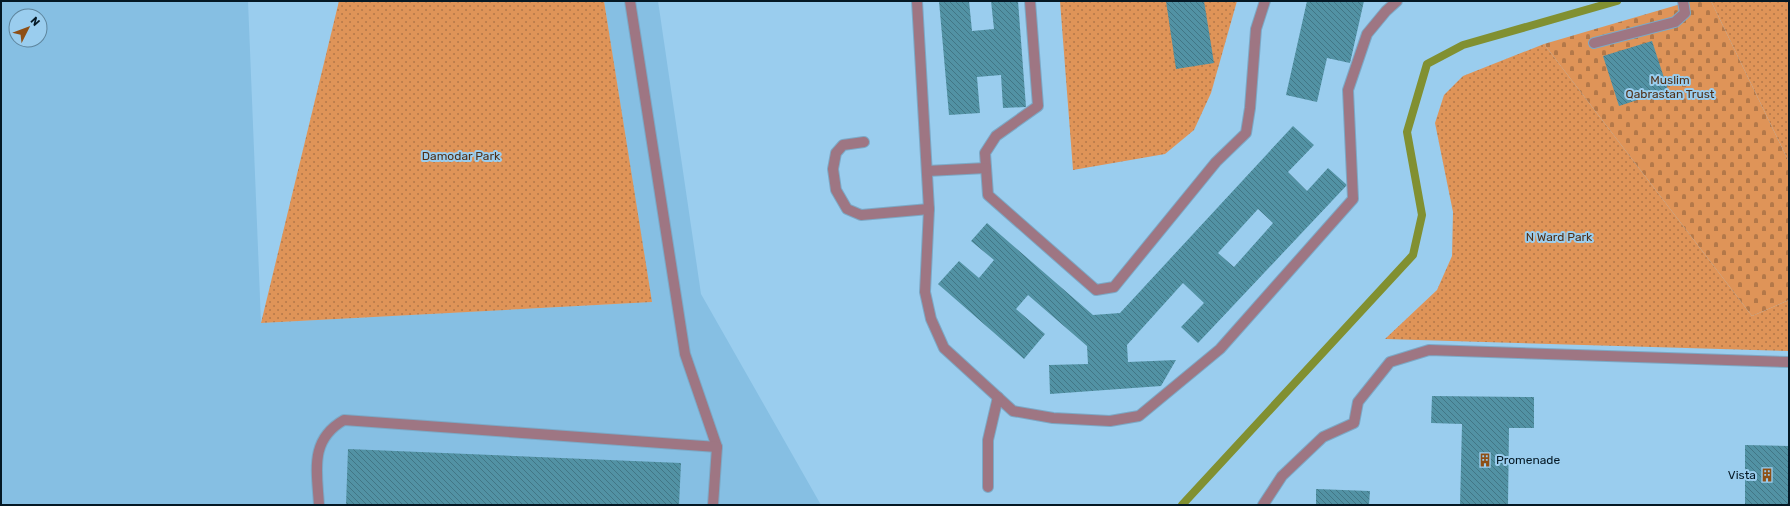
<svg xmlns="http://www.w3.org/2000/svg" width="1790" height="506" font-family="Rubik,sans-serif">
	<defs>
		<pattern id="cemetery-stones" width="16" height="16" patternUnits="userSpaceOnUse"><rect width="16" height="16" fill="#df9458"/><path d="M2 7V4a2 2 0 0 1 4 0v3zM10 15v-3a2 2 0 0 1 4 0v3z" fill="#b37849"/></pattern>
		<pattern id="park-dots" width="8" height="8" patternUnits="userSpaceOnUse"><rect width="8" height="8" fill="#df9458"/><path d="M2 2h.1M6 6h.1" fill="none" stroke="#b37849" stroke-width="1.8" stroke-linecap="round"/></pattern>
		<pattern id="building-back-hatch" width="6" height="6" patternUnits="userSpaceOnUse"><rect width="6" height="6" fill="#5292a4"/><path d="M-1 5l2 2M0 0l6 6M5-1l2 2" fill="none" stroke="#427685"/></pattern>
	</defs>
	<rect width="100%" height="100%" fill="#9acdee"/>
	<path fill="#86bfe3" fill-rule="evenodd" d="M 1,1 L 248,1 L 261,323 L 651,302 L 604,1 L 658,1 L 701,294 L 821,505 L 1,505 ZM 16,16 L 40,16 L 40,40 L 16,40 Z"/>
	<polygon fill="url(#cemetery-stones)" points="1691,1 1711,1 1789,162 1789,300 1752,316 1544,44"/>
	<g fill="url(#park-dots)">
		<polygon points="339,1 604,1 652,302 261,323"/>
		<polygon points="1060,1 1237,1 1211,93 1194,130 1165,154 1073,170"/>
		<polygon points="1711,1 1789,1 1789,162"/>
		<polygon points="1544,44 1752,316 1789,300 1789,351 1385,339 1437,290 1452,256 1453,212 1435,123 1444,95 1463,76"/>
	</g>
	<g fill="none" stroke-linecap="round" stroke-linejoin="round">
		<polyline stroke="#819031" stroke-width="8" points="1182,505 1413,255 1422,215 1407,132 1427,64 1463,45 1617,1"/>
	</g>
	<g fill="url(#building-back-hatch)" fill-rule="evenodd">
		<polygon points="939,1 969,1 972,31 994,29 991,1 1018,1 1026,107 1003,108 1001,75 977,77 980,113 949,115"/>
		<polygon points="1166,1 1204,1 1214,63 1176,69"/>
		<polygon points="1307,1 1364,1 1350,63 1327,58 1317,102 1286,95"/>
		<polygon points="1652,41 1668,90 1619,106 1603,56"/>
		<path d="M 1293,126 L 1314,145 L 1288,172 L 1307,191 L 1328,168 L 1347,185 L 1198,343 L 1181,327 L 1204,303 L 1183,283 L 1127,345 L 1128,362 L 1176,360 L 1161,386 L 1050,394 L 1049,365 L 1088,364 L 1087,346 L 1028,295 L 1016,309 L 1045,334 L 1024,359 L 938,284 L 959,261 L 979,278 L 994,260 L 971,241 L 987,223 L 1093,315 L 1120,313 ZM 1258,209 L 1273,223 L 1234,267 L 1218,253 Z"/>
		<polygon points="1432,396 1534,397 1534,428 1509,428 1508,505 1460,505 1462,424 1431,423"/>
		<polygon points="1745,445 1789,446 1789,505 1745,505"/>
		<polygon points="348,449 681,463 679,505 346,505"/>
		<polygon points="1316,489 1370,491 1369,505 1316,505"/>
	</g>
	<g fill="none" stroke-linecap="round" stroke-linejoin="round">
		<g stroke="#7ca9c6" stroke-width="12">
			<g id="minor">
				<polyline points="630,1 685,354 717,447 713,505"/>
				<polyline points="917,1 929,209 925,292 931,319 944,348 1013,411 1053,418 1110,421 1139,416 1220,349 1353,199 1348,90 1367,34 1386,11 1397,1"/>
				<polyline points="1030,1 1038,106 996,136 985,153 988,195 1096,290 1114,287 1216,162 1246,133 1250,108 1256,29 1265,1"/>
				<polyline points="1594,43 1675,22 1685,13 1683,1"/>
				<polyline points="864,142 843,145 836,153 833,169 836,190 847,209 861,215 929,209"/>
				<polyline points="927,171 986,168"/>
				<polyline points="988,487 988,440 998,397"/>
				<path d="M 319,505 C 317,471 309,440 344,420 L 717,447"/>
				<polyline points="1263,505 1282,476 1323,437 1354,423 1358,402 1390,362 1429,350 1789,362"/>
			</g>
		</g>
		<use href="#minor" stroke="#9e7683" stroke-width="10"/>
	</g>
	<defs>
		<g id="building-bare" transform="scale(1.08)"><path d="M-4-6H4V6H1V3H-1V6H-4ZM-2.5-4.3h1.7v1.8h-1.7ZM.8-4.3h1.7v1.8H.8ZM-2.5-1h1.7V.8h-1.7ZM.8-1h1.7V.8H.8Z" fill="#8e4f15" stroke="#9acdee" stroke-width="2.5" paint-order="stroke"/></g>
	</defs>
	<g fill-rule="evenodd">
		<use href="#building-bare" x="1485" y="460"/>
		<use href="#building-bare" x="1767" y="475"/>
	</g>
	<g text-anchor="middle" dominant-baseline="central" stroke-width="4" stroke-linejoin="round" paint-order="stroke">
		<g font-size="12" fill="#503017" stroke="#9acdee">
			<text x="1670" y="80">Muslim<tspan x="1670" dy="14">Qabrastan Trust</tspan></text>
			<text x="461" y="156">Damodar Park</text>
			<text x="1559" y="237">N Ward Park</text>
		</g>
		<g font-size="12" fill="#041824" stroke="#9acdee" text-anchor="start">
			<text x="1496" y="460">Promenade</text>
			<text x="1756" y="475" text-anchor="end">Vista</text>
		</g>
	</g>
	<rect width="1790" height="506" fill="none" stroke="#041824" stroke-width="4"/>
	<g transform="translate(28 28) rotate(48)"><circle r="19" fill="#9acdee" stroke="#5e859d"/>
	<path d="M0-3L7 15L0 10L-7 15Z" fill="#8e4f15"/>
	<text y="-6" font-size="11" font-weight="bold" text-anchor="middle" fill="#041824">N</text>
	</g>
</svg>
